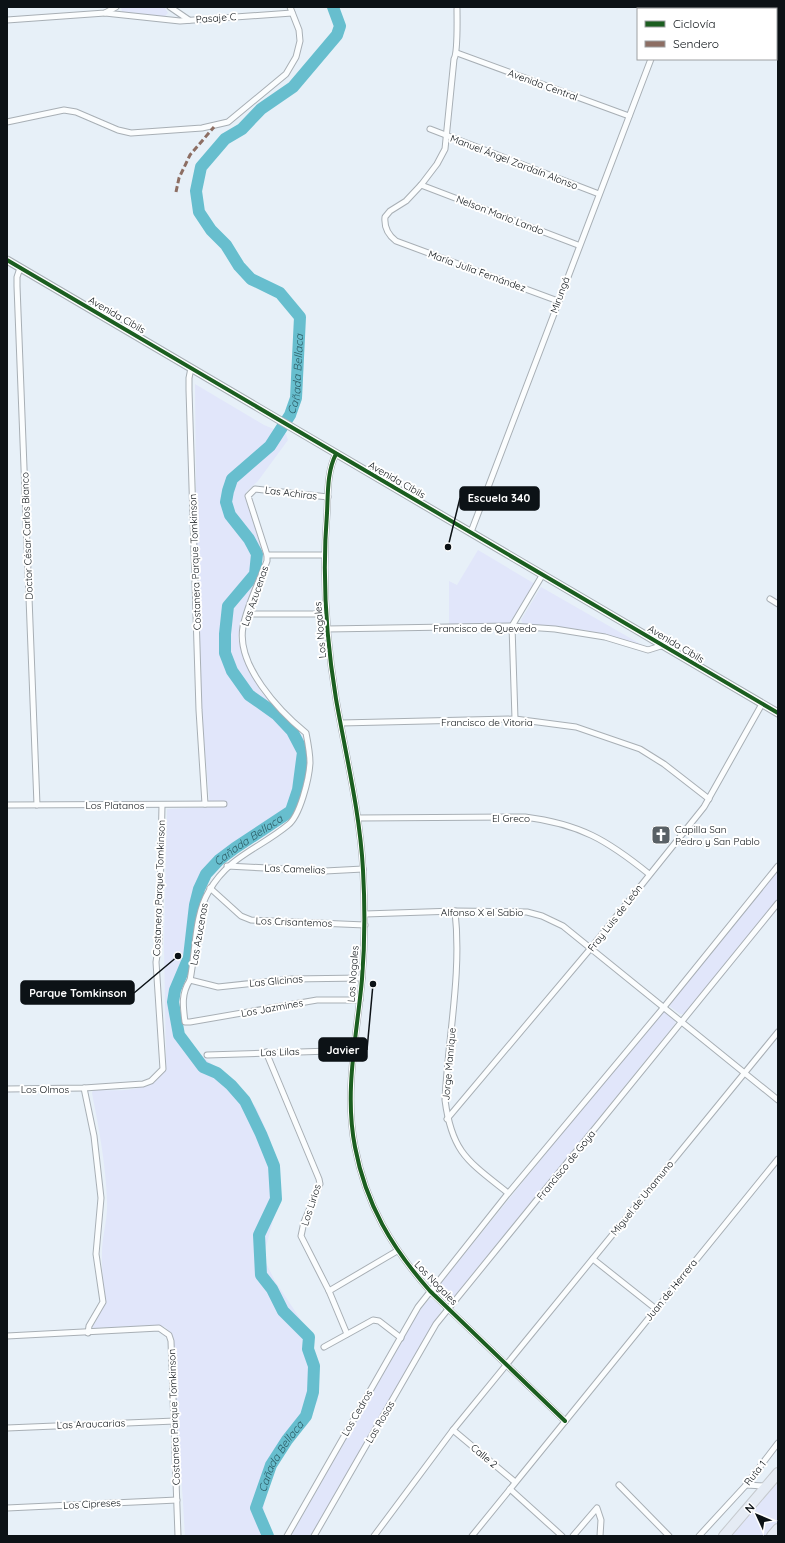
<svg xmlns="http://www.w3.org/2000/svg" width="785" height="1543" font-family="Quicksand,sans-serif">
	<rect width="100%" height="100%" fill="#e7f0f8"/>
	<g fill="#e1e6fa">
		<polygon points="121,7 164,7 168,13 164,17 122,12"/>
		<path d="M 195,384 L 264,425 L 286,434 L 288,440 L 258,481 L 246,492 L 245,497 L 263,553 L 261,564 L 241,619 L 238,639 L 246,663 L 261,692 L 297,728 L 304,739 L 308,767 L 301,794 L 293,815 L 268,834 L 236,852 L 207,877 L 201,892 L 190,966 L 178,997 L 182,1028 L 192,1048 L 227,1076 L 256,1107 L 270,1139 L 281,1191 L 264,1254 L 266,1263 L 275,1281 L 305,1326 L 319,1362 L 318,1400 L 305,1423 L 278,1461 L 264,1501 L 264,1513 L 274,1536 L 185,1536 L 173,1341 L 170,1332 L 165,1327 L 157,1325 L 93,1328 L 93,1326 C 109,1302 101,1280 102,1253 C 102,1236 108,1219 107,1202 C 106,1165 99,1129 92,1093 L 93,1090 C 123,1090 140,1094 164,1073 L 166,1061 L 164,946 L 167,809 L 210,807 L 200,698 L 197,595 Z"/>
		<polygon points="478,550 535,584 510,623 449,624 449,581 457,585"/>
		<polygon points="541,587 644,646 645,647 585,630 523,624 521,620"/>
		<polygon points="778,868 778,898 684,1014 680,1014 668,1005"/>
		<polygon points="664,1011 675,1021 675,1024 452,1299 448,1302 446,1301 437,1292 437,1288 660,1012"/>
		<polygon points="430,1299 435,1301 441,1307 441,1311 312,1536 291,1536 422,1306"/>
		<polygon points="778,1481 778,1521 766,1536 730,1536"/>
	</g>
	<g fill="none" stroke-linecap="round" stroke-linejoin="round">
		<path stroke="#67bece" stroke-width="12" id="s1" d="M 268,1536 L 256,1508 L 271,1465 L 287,1440 L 306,1416 L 313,1392 L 314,1366 L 308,1349 L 309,1337 L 283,1311 L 272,1289 L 261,1275 L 259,1235 L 276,1199 L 274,1166 L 261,1134 L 245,1101 L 231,1085 L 217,1073 L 203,1067 L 179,1035 L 173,1002 L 175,990 L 189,957 L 195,905 L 199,889 L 206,874 L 219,860 L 235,848 L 291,811 L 298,790 L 303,752 L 292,731 L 276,714 L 249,695 L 232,671 L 225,653 L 225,634 L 228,606 L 255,574 L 257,554 L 249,539 L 230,515 L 226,502 L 228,491 L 232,479 L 270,446 L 290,415 L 296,398 L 300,317 L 280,293 L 251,279 L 239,266 L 226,245 L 211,230 L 199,212 L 196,191 L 201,167 L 225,139 L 242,129 L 261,109 L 293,87 L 337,35 L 340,26 L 333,7"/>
		<g stroke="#a8afb5" stroke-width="7">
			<g id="street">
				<polyline points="170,7 189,20"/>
				<path d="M 457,9 C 457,20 458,52 454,59 L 445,149 L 437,164 L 421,185 L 406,201 L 390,211 L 385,217 C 384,227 388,235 396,241 L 558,301"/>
				<polyline points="671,9 671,7"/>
				<polyline points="105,13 180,21 292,13"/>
				<polyline points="7,20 105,13 116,7"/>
				<polyline points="457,53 629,116"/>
				<polyline points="7,122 64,110 76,112 118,130 131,133 202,128 228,122 286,74 296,57 300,41 299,30 290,7"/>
				<polyline points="430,129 599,194"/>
				<polyline points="421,185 578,245"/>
				<polyline points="20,268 17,277 17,286 37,805"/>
				<polyline points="191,368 189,378 189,390 199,710 205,804"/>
				<path d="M 336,454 C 327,471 328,494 327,513 C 322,575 326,638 336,699 C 346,756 360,813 363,870 C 365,906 365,943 362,979 C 357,1035 344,1091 355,1147 C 366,1205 392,1248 430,1291 L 565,1421"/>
				<path d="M 328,497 L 255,489 L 248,496 L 267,555 L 267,561 C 259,582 247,605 243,627 C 236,665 279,711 306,733 C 308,743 310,753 310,763 C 309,779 300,816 288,825 C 259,849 229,856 209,891 C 194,916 196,951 190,980 C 181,994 183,1006 185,1022 L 190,1022 L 317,1000 L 360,1000"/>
				<polyline points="471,532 651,59"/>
				<polyline points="267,555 324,555"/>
				<polyline points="770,599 778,604"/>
				<polyline points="247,614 326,614"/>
				<polyline points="327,629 512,626 555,629 605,637 648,650 664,645"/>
				<polyline points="515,719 512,626 543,574"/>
				<polyline points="341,723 515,719 576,727 640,749 664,764 709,799"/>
				<polyline points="7,805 224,804"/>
				<path d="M 358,818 L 525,817 C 580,824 607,840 649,874"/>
				<polyline points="227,866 325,871 363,869"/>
				<polyline points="210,888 241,916 251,920 365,925"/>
				<path d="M 455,911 C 462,974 448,1037 445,1100 C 452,1153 468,1161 508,1193"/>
				<polyline points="365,914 455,911 527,912 542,916 563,926 778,1100"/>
				<polyline points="190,980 218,987 292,979 362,978"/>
				<polyline points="266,1052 319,1179 320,1184 304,1222 301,1236 329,1291 347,1334"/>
				<polyline points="207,1055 330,1051 354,1053"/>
				<polyline points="84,1088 94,1136 101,1198 96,1254 103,1302 89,1326 88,1333"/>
				<polyline points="7,1089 84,1088 143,1084 151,1081 163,1069 156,962 159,942 162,805"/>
				<polyline points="447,1119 591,948 704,807 762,704"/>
				<polyline points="593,1259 656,1309"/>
				<polyline points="329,1291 397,1251"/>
				<polyline points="7,1336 159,1328 169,1335 171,1341 178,1536"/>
				<polyline points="324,1347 373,1320 379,1321 401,1338"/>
				<polyline points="7,1428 175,1421"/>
				<polyline points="453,1430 515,1482"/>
				<polyline points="619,1485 669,1536"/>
				<polyline points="746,1485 766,1486"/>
				<polyline points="510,1489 562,1536"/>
				<polyline points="7,1508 177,1500"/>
				<polyline points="287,1536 418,1307 506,1196 664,1007 778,866"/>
				<polyline points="314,1536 436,1324 778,903"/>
				<polyline points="374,1536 453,1430 778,1032"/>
				<polyline points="472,1536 778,1159"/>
				<polyline points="573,1536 597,1508 601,1520 600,1536"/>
				<polyline points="699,1536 746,1485 778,1443"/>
			</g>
		</g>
		<g stroke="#a8afb5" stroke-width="9">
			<polyline id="secondary" points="7,260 778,713"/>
		</g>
		<g stroke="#c6cace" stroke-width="12">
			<g id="highway">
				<polyline points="724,1536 778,1473"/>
				<polyline points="772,1536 778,1529"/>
			</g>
		</g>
		<use href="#street" stroke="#fbfdfe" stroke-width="5"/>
		<use href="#secondary" stroke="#f5f8fb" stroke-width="7"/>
		<use href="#highway" stroke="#e5ebf4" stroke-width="10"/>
		<polyline stroke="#8d6e63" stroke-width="3" stroke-dasharray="6 3" stroke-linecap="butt" points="176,192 179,178 190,155 214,127"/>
		<g stroke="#fff" stroke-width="6">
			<g id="cycleway">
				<polyline points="7,260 778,713"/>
				<path d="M 336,454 C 327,471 328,494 327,513 C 322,575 326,638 336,699 C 346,756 360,813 363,870 C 365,906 365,943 362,979 C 357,1035 344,1091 355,1147 C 366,1205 392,1248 430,1291 L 565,1421"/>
			</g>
		</g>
		<use href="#cycleway" stroke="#1b5e20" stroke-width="4"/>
	</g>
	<defs>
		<g id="church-square" transform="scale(1)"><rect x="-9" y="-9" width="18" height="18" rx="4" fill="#596065" stroke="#fff"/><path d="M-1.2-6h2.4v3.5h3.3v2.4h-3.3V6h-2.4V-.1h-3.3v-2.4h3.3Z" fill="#fff"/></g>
	</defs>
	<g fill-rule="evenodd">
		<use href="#church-square" x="661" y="835"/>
	</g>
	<g text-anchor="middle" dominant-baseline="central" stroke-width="4" stroke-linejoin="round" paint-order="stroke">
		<g font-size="10" fill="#0c1216" stroke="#fff">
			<text transform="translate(216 18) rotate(-4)">Pasaje C</text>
			<text transform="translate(543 85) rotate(20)">Avenida Central</text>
			<text transform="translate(514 162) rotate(21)">Manuel Ángel Zardaín Alonso</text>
			<text transform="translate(500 215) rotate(21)">Nelson Mario Lando</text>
			<text transform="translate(477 271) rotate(20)">María Julia Fernández</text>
			<text transform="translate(560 295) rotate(-70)">Mirungá</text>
			<text transform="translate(117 315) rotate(30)">Avenida Cibils</text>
			<text transform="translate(397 480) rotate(30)">Avenida Cibils</text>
			<text transform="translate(291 493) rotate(7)">Las Achiras</text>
			<text transform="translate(27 536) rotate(-92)">Doctor César Carlos Bianco</text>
			<text transform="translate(195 562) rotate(-92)">Costanera Parque Tomkinson</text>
			<text transform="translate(255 596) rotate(-71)">Las Azucenas</text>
			<text x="485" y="628">Francisco de Quevedo</text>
			<text transform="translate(320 630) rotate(-95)">Los Nogales</text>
			<text transform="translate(676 644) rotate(31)">Avenida Cibils</text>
			<text x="487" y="722">Francisco de Vitoria</text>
			<text x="115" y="805">Los Platanos</text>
			<text x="511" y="818">El Greco</text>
			<text transform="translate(295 869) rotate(2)">Las Camelias</text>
			<text transform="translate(159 888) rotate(-88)">Costanera Parque Tomkinson</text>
			<text x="482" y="912">Alfonso X el Sabio</text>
			<text transform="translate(615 918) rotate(-52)">Fray Luis de León</text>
			<text transform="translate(294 922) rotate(2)">Los Crisantemos</text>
			<text transform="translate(199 934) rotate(-80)">Las Azucenas</text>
			<text transform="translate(353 974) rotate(-86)">Los Nogales</text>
			<text transform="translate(276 981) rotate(-5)">Las Glicinas</text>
			<text transform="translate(272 1008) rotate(-10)">Los Jazmines</text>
			<text transform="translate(280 1052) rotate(-2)">Las Lilas</text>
			<text transform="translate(449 1064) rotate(-85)">Jorge Manrique</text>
			<text x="45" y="1089">Los Olmos</text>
			<text transform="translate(566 1165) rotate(-51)">Francisco de Goya</text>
			<text transform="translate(642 1198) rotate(-51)">Miguel de Unamuno</text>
			<text transform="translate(311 1205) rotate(-72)">Los Lirios</text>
			<text transform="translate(436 1283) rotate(46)">Los Nogales</text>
			<text transform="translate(671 1290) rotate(-51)">Juan de Herrera</text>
			<text transform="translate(357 1413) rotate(-60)">Los Cedros</text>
			<text transform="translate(174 1417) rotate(-92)">Costanera Parque Tomkinson</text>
			<text transform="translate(380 1422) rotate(-60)">Las Rosas</text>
			<text transform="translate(91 1424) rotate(-2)">Las Araucarias</text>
			<text transform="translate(484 1456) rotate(40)">Calle 2</text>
			<text transform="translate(755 1473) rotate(-52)">Ruta 1</text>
			<text transform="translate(92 1504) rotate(-3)">Los Cipreses</text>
		</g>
		<g font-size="10" fill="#0c1216" stroke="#fff" text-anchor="start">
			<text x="675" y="829">Capilla San<tspan x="675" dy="12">Pedro y San Pablo</tspan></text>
		</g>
		<g font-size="11" font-style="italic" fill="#2d5d66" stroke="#fff">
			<text stroke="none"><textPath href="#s1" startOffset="1361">Cañada Bellaca</textPath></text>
			<text stroke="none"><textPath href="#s1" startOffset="797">Cañada Bellaca</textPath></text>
			<text stroke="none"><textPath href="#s1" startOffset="88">Cañada Bellaca</textPath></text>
		</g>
	</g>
	<path fill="none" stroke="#0c1216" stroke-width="1.5" d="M448 547L460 498M178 956L134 993M373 984L367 1050"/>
	<g fill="#0c1216" stroke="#fff" stroke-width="1.5">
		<circle cx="448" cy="547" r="4"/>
		<circle cx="178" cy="956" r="4"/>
		<circle cx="373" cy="984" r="4"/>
	</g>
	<g fill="#0c1216" stroke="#0c1216" stroke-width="1.5">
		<rect x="460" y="487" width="79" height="23" rx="4"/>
		<rect x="21" y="981" width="113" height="23" rx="4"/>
		<rect x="319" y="1038" width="48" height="23" rx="4"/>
	</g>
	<g font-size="11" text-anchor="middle" font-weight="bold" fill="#fff">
		<text x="499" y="502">Escuela 340</text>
		<text x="78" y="997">Parque Tomkinson</text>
		<text x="343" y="1054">Javier</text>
	</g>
	<rect width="785" height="1543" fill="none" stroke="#0c1216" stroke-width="16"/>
	<rect x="637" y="8" width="140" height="52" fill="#ffffff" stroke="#9ea0a2"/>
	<rect x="645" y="21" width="20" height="6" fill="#1b5e20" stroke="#9ea0a2"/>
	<text x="673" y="28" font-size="12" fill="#0c1216">Ciclovía</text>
	<rect x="645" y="41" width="20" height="6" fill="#8d6e63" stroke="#9ea0a2"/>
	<text x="673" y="48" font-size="12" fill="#0c1216">Sendero</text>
	<g transform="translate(757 1515) rotate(314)" stroke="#ffffff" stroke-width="3" paint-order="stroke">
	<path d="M0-3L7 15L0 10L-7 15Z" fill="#0c1216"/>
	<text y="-6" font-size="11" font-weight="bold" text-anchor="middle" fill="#0c1216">N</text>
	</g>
</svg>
